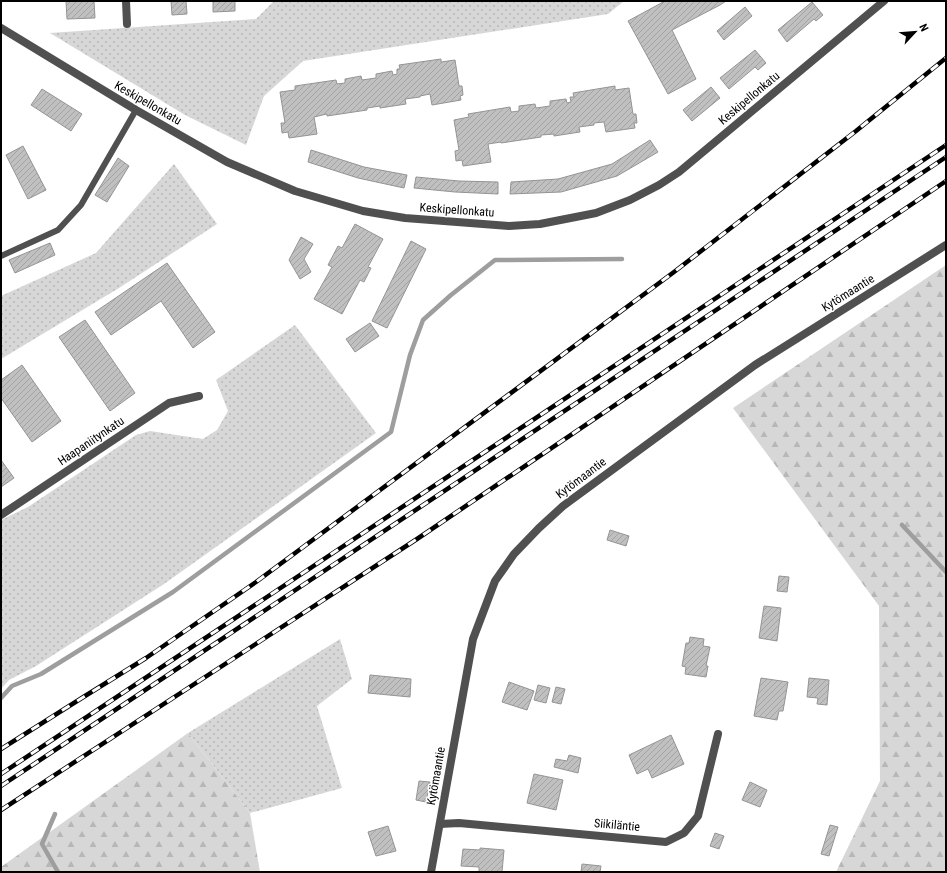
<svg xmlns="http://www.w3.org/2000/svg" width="947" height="873" font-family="'Roboto Condensed',sans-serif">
	<defs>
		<pattern id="grass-dots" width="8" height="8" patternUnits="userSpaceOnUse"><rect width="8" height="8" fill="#d7d7d7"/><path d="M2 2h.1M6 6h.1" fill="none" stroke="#b7b7b7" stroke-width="1.8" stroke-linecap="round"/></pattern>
		<pattern id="forest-firs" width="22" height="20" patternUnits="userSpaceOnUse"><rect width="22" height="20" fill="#d7d7d7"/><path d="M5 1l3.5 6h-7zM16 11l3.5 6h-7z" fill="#b7b7b7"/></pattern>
		<pattern id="building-hatch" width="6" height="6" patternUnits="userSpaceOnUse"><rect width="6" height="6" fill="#c0c0c0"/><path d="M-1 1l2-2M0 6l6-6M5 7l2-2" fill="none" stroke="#a3a3a3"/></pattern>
	</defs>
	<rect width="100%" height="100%" fill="#fff"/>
	<g fill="url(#grass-dots)">
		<polygon points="274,1 624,1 608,14 303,61 264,96 246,145 185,115 50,33 256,19"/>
		<polygon points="174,164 217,224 119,288 1,359 1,296 96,253"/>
		<polygon points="295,325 376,433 164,584 36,666 9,680 1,689 1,520 28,507 136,435 150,431 203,439 217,430 228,411 216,380"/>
		<polygon points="340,639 352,679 317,706 342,788 250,813 188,733"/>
	</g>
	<g fill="url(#forest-firs)">
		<polygon points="946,265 946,872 836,872 880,781 879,606 733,408"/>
		<polygon points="188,733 250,813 260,872 1,872 1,867"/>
	</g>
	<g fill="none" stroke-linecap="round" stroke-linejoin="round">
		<g stroke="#9e9e9e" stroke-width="4.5">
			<polyline points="902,525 946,572"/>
			<polyline points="1,698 12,686 41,674 173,592 391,432 410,355 423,320 451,295 495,260 622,259"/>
			<polyline points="55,814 42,844 58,872"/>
		</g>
	</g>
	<g fill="url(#building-hatch)" stroke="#949494">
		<polygon points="66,1 94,1 95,18 67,19"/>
		<polygon points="171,1 186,1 187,14 172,15"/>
		<polygon points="213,1 235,1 235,11 213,12"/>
		<polygon points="665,1 726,1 720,5 672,30 696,79 668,94 628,21"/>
		<polygon points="812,2 823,15 816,21 814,19 787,42 778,30"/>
		<polygon points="745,7 752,16 724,40 717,31"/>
		<polygon points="755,50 766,63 758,70 755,67 729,89 720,78"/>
		<polygon points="441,59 441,62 455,60 459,86 462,86 463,95 460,96 461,100 432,105 430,94 420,96 420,97 405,99 406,104 380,108 380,106 367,108 367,110 327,116 327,114 314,117 317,134 289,138 288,132 282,133 281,123 285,123 280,92 295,90 295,86 336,80 337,84 345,83 345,79 361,76 362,80 376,78 376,74 392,71 393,75 397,74 397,69 400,69 399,65"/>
		<polygon points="615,86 615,90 629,88 633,114 636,114 637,123 634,123 635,128 606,132 604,122 594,123 594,125 579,127 580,132 554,136 554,134 541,135 541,137 501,143 501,142 488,144 491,162 463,166 462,160 456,161 455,151 459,150 454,120 469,117 468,114 510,107 511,112 519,111 519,106 535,104 536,108 550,106 550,101 566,99 567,103 571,102 570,97 574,97 573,93"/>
		<polygon points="711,87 720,98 692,121 683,110"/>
		<polygon points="42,89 82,114 71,131 31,105"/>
		<polygon points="650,140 658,152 617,176 561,192 510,194 511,182 558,179 612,164"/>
		<polygon points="23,146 46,190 28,199 6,155"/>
		<polygon points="311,150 364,167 407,175 404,188 358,178 308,162"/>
		<polygon points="118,158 129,166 107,202 95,195"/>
		<polygon points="416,177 459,181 498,182 498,194 455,192 414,188"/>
		<polygon points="355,224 383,239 368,267 371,268 364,282 360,280 342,314 314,299 332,267 328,265 338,246 342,248"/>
		<polygon points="301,237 313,244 304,259 311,272 300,279 289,260"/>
		<polygon points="411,241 426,249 387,328 372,321"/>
		<polygon points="50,243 55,255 15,273 9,260"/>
		<polygon points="167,263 215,332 193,348 161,301 111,335 95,312"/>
		<polygon points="85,320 135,393 110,411 59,337"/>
		<polygon points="370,323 379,336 355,352 346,339"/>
		<polygon points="22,365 61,421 32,442 1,398 1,380"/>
		<polygon points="1,460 14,478 1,487"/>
		<polygon points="610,530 629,536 626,546 607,540"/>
		<polygon points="779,576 789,577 787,592 777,591"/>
		<polygon points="764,606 781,608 777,641 759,638"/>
		<polygon points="690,637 704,639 703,646 710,647 706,666 708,666 706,677 685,674 686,667 682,666 686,643 689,643"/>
		<polygon points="370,675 411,679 410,697 368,693"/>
		<polygon points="761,678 788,682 783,711 779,711 777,720 754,716"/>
		<polygon points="809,678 829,680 827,705 817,704 818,698 807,697"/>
		<polygon points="509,682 534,691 527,710 502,702"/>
		<polygon points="538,685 550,688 546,703 534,700"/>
		<polygon points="556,687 565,689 561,704 552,702"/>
		<polygon points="671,735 684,764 652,778 648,769 637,774 629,755"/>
		<polygon points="569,755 581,758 578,773 554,767 556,759 567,761"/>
		<polygon points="534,774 563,780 556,810 527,803"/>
		<polygon points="419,781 430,782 426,802 416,800"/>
		<polygon points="750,782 767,790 760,807 742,800"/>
		<polygon points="830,825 838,827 829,856 821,854"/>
		<polygon points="388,826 396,851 376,856 368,832"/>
		<polygon points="715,833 724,836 719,849 710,846"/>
		<polygon points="480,848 504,850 502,872 479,872 479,867 461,866 463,849 480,850"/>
		<polygon points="582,864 601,866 600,872 581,872"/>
	</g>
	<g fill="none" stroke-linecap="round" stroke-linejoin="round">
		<polyline stroke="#505050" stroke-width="6" points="1,256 58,230 81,205 136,110"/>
		<g stroke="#505050" stroke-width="8">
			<polyline points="126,1 127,24"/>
			<polyline points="1,28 136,110 227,162 295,191 363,211 405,218 509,226 540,224 596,213 630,200 659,185 679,172 884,1"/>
			<polyline points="1,515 169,403 199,396"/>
			<polyline points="440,824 459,823 666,842 684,833 698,816 718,734"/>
			<polyline points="431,872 473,639 495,581 514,554 539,528 563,506 755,365 946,245"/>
		</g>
		<g stroke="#000" stroke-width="4.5">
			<g id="rail">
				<polyline points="1,749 85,696 146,658 256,582 674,272 856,131 946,58"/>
				<polyline points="1,774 946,145"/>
				<polyline points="1,786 946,157"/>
				<polyline points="1,810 417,539 946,181"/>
			</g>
		</g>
		<use href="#rail" stroke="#fff" stroke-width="3" stroke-dasharray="9" stroke-linecap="butt"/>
	</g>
	<g text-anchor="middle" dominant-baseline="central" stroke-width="3" stroke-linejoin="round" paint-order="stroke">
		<g font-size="12" fill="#000" stroke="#fff">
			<text transform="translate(749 98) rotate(-40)">Keskipellonkatu</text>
			<text transform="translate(148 103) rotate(30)">Keskipellonkatu</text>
			<text transform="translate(457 210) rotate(4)">Keskipellonkatu</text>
			<text transform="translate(848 293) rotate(-32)">Kytömaantie</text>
			<text transform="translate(91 441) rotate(-34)">Haapaniitynkatu</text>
			<text transform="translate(581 478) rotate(-37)">Kytömaantie</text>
			<text transform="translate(436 776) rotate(-80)">Kytömaantie</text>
			<text transform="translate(617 825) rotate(5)">Siikiläntie</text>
		</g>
	</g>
	<rect width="947" height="873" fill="none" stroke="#000000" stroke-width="4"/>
	<g transform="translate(915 32) rotate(64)" stroke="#ffffff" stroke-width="3" paint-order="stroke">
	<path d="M0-3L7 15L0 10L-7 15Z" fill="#000000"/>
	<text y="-6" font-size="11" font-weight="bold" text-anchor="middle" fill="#000000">N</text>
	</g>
</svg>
